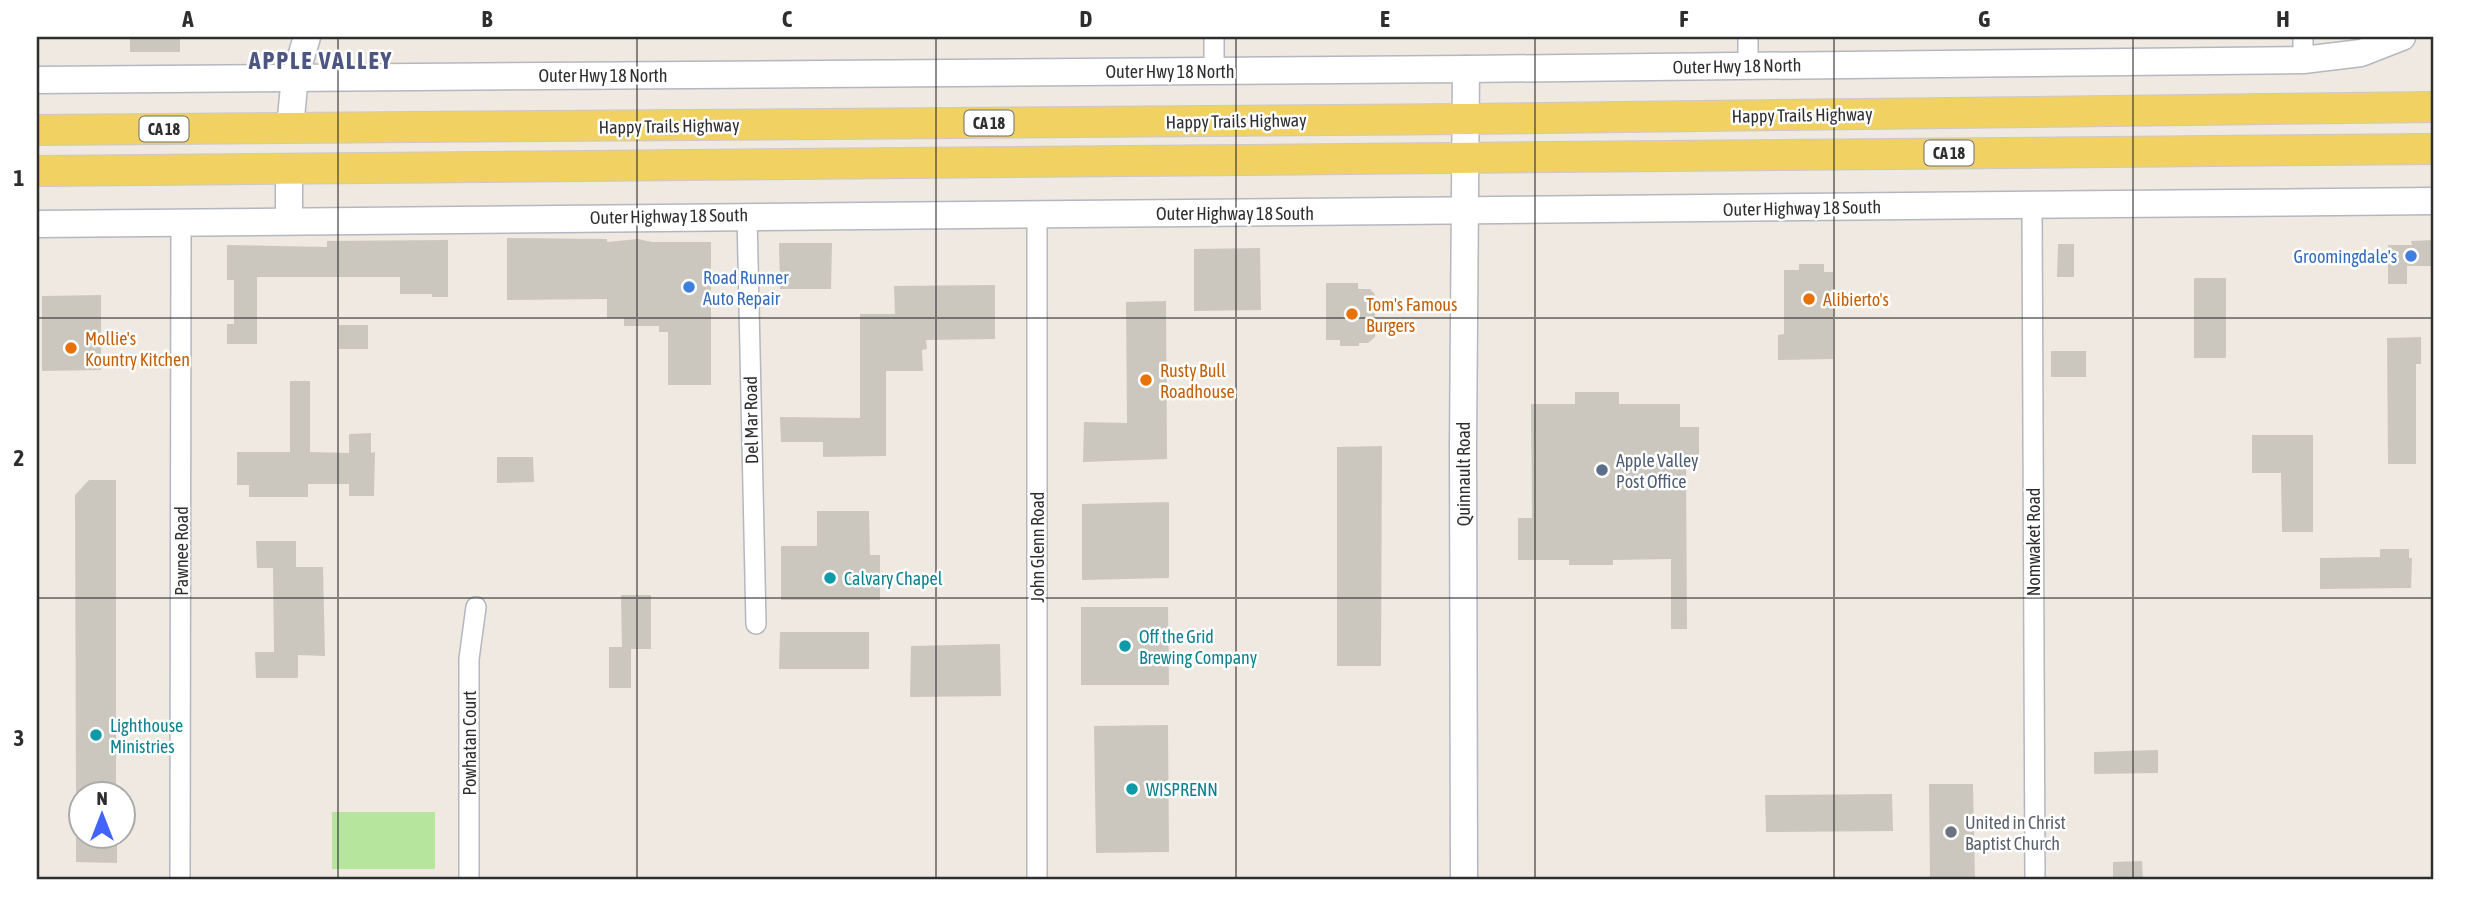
<svg xmlns="http://www.w3.org/2000/svg" width="2471" height="916" font-family="'Asap Condensed',sans-serif">
	<rect width="100%" height="100%" fill="#efe9e1"/>
	<rect fill="#b6e59e" x="332" y="812" width="103" height="57"/>
	<g fill="#cbc7bf">
		<rect x="130" y="37" width="50" height="15"/>
		<polygon points="507,238 607,239 607,242 638,239 652,242 711,242 711,385 668,385 668,332 659,332 659,326 624,326 624,318 607,318 607,299 507,300"/>
		<polygon points="448,240 448,297 432,297 432,294 400,294 400,277 257,277 257,344 227,344 227,324 234,324 234,280 227,280 227,245 327,247 327,241"/>
		<polygon points="2434,240 2434,266 2407,266 2407,284 2388,284 2388,245 2412,245 2411,241"/>
		<polygon points="779,243 832,243 831,289 780,289"/>
		<polygon points="2058,244 2074,244 2074,277 2057,277"/>
		<polygon points="1260,248 1261,310 1194,311 1194,249"/>
		<polygon points="1799,264 1824,264 1824,272 1833,272 1833,359 1778,360 1778,335 1784,334 1784,270 1799,270"/>
		<rect x="2194" y="278" width="32" height="80"/>
		<polygon points="1326,283 1358,283 1358,289 1370,289 1375,294 1375,337 1368,343 1359,343 1359,346 1340,346 1340,340 1326,340"/>
		<polygon points="995,285 995,339 926,340 927,349 922,350 923,371 886,371 886,456 823,457 823,442 781,442 780,417 860,418 860,314 895,314 894,286"/>
		<polygon points="101,295 101,370 42,371 42,296"/>
		<polygon points="1166,301 1167,459 1083,462 1084,422 1127,423 1126,302"/>
		<rect x="339" y="325" width="29" height="24"/>
		<polygon points="2421,337 2421,364 2416,364 2416,464 2388,464 2387,338"/>
		<rect x="2051" y="351" width="35" height="26"/>
		<polygon points="290,381 310,381 310,452 349,453 349,434 371,433 371,453 375,452 374,496 349,496 349,484 308,484 308,497 249,497 249,485 237,485 237,452 290,452"/>
		<polygon points="1575,392 1619,392 1619,404 1680,404 1680,427 1699,427 1699,457 1686,457 1687,629 1671,629 1671,559 1613,560 1613,565 1569,565 1569,560 1518,560 1518,518 1532,518 1531,404 1575,404"/>
		<polygon points="2252,435 2313,435 2313,532 2282,532 2281,473 2252,473"/>
		<polygon points="1382,446 1381,666 1337,666 1337,447"/>
		<polygon points="497,457 533,457 534,482 497,483"/>
		<polygon points="89,480 116,480 116,794 76,794 75,495"/>
		<polygon points="1169,502 1169,578 1082,580 1082,504"/>
		<polygon points="817,511 869,511 870,555 880,555 880,600 781,600 781,546 817,546"/>
		<polygon points="256,541 296,541 296,567 323,567 325,656 298,655 298,678 256,678 255,652 274,652 273,568 257,568"/>
		<polygon points="2380,549 2409,549 2409,558 2412,558 2411,588 2320,589 2320,558 2380,557"/>
		<polygon points="621,595 651,595 651,649 631,649 631,688 609,688 609,647 622,647"/>
		<polygon points="1081,607 1168,607 1169,685 1081,685"/>
		<polygon points="780,632 869,632 869,669 779,669"/>
		<polygon points="1000,644 1001,696 910,697 911,646"/>
		<polygon points="1168,725 1169,852 1096,853 1094,726"/>
		<polygon points="2158,750 2158,773 2094,774 2094,752"/>
		<polygon points="1929,784 1973,784 1975,879 1930,879"/>
		<polygon points="1892,794 1893,831 1766,832 1765,795"/>
		<polygon points="76,836 117,836 117,863 76,862"/>
		<polygon points="2142,861 2143,879 2113,879 2113,862"/>
	</g>
	<g fill="none" stroke-linecap="round" stroke-linejoin="round">
		<g stroke="#b4b7c1" stroke-width="22">
			<g id="street">
				<polyline points="1214,37 1214,71"/>
				<polyline points="1748,37 1748,66"/>
				<polyline points="2303,60 2303,37"/>
				<polyline points="2032,205 2035,879"/>
				<polyline points="747,215 756,624"/>
				<polyline points="180,879 181,222"/>
				<polyline points="469,879 469,659 476,607"/>
				<polyline points="1037,879 1037,214"/>
			</g>
		</g>
		<g stroke="#b4b7c1" stroke-width="29">
			<g id="secondary">
				<polyline points="37,80 1466,69 2303,60 2361,53 2402,37"/>
				<polyline points="290,127 295,77 307,37"/>
				<polyline points="289,170 289,220"/>
				<polyline points="37,224 2434,201"/>
				<polyline points="1464,879 1463,446 1466,69"/>
			</g>
		</g>
		<g stroke="#c9c9c9" stroke-width="32">
			<g id="primary">
				<polyline points="37,130 1465,119 2434,107"/>
				<polyline points="37,171 2434,149"/>
			</g>
		</g>
		<use href="#street" stroke="#fff" stroke-width="19"/>
		<use href="#secondary" stroke="#fff" stroke-width="26"/>
		<use href="#primary" stroke="#f2d163" stroke-width="30"/>
	</g>
	<path fill="none" stroke="#2e2e2e" stroke-width="2" stroke-opacity="0.55" d="M 338,37 L 338,879M 637,37 L 637,879M 936,37 L 936,879M 1236,37 L 1236,879M 1535,37 L 1535,879M 1834,37 L 1834,879M 2133,37 L 2133,879M 37,318 L 2434,318M 37,598 L 2434,598"/>
	<g fill="#3f7fe0" stroke="#fff" stroke-width="2.5">
		<circle cx="2411" cy="256" r="7"/>
		<circle cx="689" cy="287" r="7"/>
	</g>
	<g fill="#e8710a" stroke="#fff" stroke-width="2.5">
		<circle cx="1809" cy="299" r="7"/>
		<circle cx="1352" cy="314" r="7"/>
		<circle cx="71" cy="348" r="7"/>
		<circle cx="1146" cy="380" r="7"/>
	</g>
	<circle fill="#5c6f8a" stroke="#fff" stroke-width="2.5" cx="1602" cy="470" r="7"/>
	<g fill="#0f9aa8" stroke="#fff" stroke-width="2.5">
		<circle cx="830" cy="578" r="7"/>
		<circle cx="1125" cy="646" r="7"/>
		<circle cx="96" cy="735" r="7"/>
		<circle cx="1132" cy="789" r="7"/>
	</g>
	<circle fill="#6b7280" stroke="#fff" stroke-width="2.5" cx="1951" cy="832" r="7"/>
	<g text-anchor="middle" dominant-baseline="central" stroke-width="5" stroke-linejoin="round" paint-order="stroke">
		<g fill="#fff" stroke="#6d6d6d" stroke-width="2">
			<rect x="964.5" y="110.5" width="49" height="25" rx="5"/>
			<rect x="139.5" y="116.5" width="49" height="25" rx="5"/>
			<rect x="1924.5" y="140.5" width="49" height="25" rx="5"/>
		</g>
		<g font-size="16" font-weight="bold" fill="#2e2e2e">
			<text x="989" y="123">CA 18</text>
			<text x="164" y="129">CA 18</text>
			<text x="1949" y="153">CA 18</text>
		</g>
		<g font-size="18" fill="#2e2e2e" stroke="#fff">
			<text transform="translate(1737 66) rotate(-1)">Outer Hwy 18 North</text>
			<text x="1170" y="71">Outer Hwy 18 North</text>
			<text x="603" y="75">Outer Hwy 18 North</text>
			<text transform="translate(1802 115) rotate(-1)">Happy Trails Highway</text>
			<text transform="translate(1236 121) rotate(-1)">Happy Trails Highway</text>
			<text transform="translate(669 126) rotate(-1)">Happy Trails Highway</text>
			<text transform="translate(1802 208) rotate(-1)">Outer Highway 18 South</text>
			<text x="1235" y="213">Outer Highway 18 South</text>
			<text transform="translate(669 216) rotate(-1)">Outer Highway 18 South</text>
			<text transform="translate(751 420) rotate(-91)">Del Mar Road</text>
			<text transform="translate(1463 474) rotate(-90)">Quinnault Road</text>
			<text transform="translate(2033 542) rotate(-90)">Nomwaket Road</text>
			<text transform="translate(1037 547) rotate(-90)">John Glenn Road</text>
			<text transform="translate(181 551) rotate(-90)">Pawnee Road</text>
			<text transform="translate(469 743) rotate(-90)">Powhatan Court</text>
		</g>
		<g font-size="18" fill="#366cbe" stroke="#fff" text-anchor="end">
			<text x="2397" y="256">Groomingdale's</text>
			<text x="703" y="277" text-anchor="start">Road Runner<tspan x="703" dy="21">Auto Repair</tspan></text>
		</g>
		<g font-size="18" fill="#c56008" stroke="#fff" text-anchor="start">
			<text x="1823" y="299">Alibierto's</text>
			<text x="1366" y="304">Tom's Famous<tspan x="1366" dy="21">Burgers</tspan></text>
			<text x="85" y="338">Mollie's<tspan x="85" dy="21">Kountry Kitchen</tspan></text>
			<text x="1160" y="370">Rusty Bull<tspan x="1160" dy="21">Roadhouse</tspan></text>
		</g>
		<g font-size="18" fill="#4e5e75" stroke="#fff" text-anchor="start">
			<text x="1616" y="460">Apple Valley<tspan x="1616" dy="21">Post Office</tspan></text>
		</g>
		<g font-size="18" fill="#0d838f" stroke="#fff" text-anchor="start">
			<text x="844" y="578">Calvary Chapel</text>
			<text x="1139" y="636">Off the Grid<tspan x="1139" dy="21">Brewing Company</tspan></text>
			<text x="110" y="725">Lighthouse<tspan x="110" dy="21">Ministries</tspan></text>
			<text x="1146" y="789">WISPRENN</text>
		</g>
		<g font-size="18" fill="#5b616d" stroke="#fff" text-anchor="start">
			<text x="1965" y="822">United in Christ<tspan x="1965" dy="21">Baptist Church</tspan></text>
		</g>
		<g font-size="24" font-weight="bold" letter-spacing="2" fill="#4d5680" stroke="#fff">
			<text x="321" y="60">APPLE VALLEY</text>
		</g>
	</g>
	<rect width="2471" height="916" fill="none" stroke="#ffffff" stroke-width="77"/>
	<g transform="translate(102 815)"><circle r="33" fill="#ffffff" stroke="#ababab" stroke-width="2"/>
	<path d="M0-5L12 26L0 18L-12 26Z" fill="#4264fb"/>
	<text y="-10" font-size="19" font-weight="bold" text-anchor="middle" fill="#2e2e2e">N</text>
	</g>
	<rect x="38" y="38" width="2394" height="840" fill="none" stroke="#2e2e2e" stroke-width="2.5"/>
	<g font-size="23" text-anchor="middle" font-weight="bold" fill="#2e2e2e">
		<text x="188" y="27">A</text>
		<text x="487" y="27">B</text>
		<text x="787" y="27">C</text>
		<text x="1086" y="27">D</text>
		<text x="1385" y="27">E</text>
		<text x="1684" y="27">F</text>
		<text x="1984" y="27">G</text>
		<text x="2283" y="27">H</text>
		<text x="19" y="186">1</text>
		<text x="19" y="466">2</text>
		<text x="19" y="746">3</text>
	</g>
</svg>
